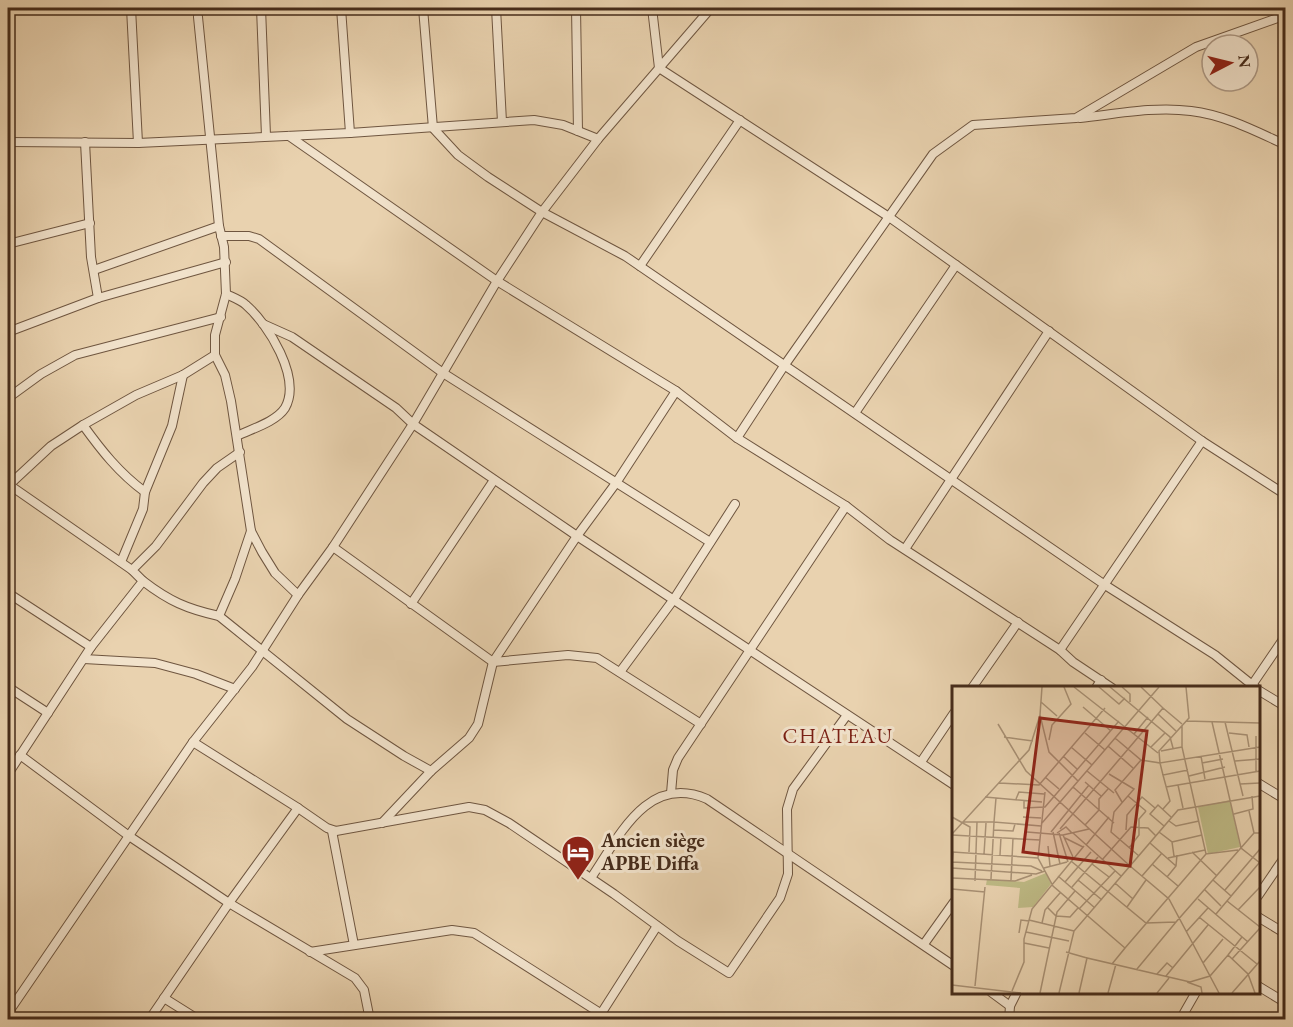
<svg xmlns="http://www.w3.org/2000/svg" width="1293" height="1027" font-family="'EB Garamond',serif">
	<rect width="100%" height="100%" fill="#e9d2af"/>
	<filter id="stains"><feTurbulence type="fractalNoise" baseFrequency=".00333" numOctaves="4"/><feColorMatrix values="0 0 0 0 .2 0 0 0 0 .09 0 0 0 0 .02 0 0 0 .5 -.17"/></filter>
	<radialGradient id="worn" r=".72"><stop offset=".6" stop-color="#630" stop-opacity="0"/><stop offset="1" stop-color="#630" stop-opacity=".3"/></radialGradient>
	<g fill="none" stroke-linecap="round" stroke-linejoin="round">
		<g stroke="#6f5640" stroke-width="10">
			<g id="street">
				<polyline points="131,8 138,143"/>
				<polyline points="261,8 266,136"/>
				<polyline points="341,8 350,133"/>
				<polyline points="423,8 433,128 458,155 488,177 542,212 625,256 1105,585 1215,655 1256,688"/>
				<polyline points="496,8 502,122"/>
				<polyline points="576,8 578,131"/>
				<polyline points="652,8 659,68 889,217 1202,441 1286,495"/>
				<polyline points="198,17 219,226 224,247 226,294 215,335 215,355 225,375 231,401 251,531 262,552 275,573 298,595"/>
				<path d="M 1080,118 C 1116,114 1155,106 1191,111 C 1225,115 1255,131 1286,145"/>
				<polyline points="289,136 497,281 676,391 737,438 846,506 890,540 1060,650 1073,662 1112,688"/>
				<polyline points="8,142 138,143 350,133 534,120 563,125 598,139"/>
				<polyline points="85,142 91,257 98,298"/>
				<polyline points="221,236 249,236 259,239 443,373 710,542"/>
				<polyline points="8,244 90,223"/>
				<polyline points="640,266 740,120"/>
				<polyline points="94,270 219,226"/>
				<path d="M 226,294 C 232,297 241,300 246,305 C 268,324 302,378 285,408 C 276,422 251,429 237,436"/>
				<polyline points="263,324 292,337 396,408 413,424 577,536 954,785"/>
				<polyline points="8,332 98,298 226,262"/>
				<polyline points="8,398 41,374 75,355 221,317"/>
				<polyline points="855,413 956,265"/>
				<path d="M 83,425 C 101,450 119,473 145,492"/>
				<polyline points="737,438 784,366 933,154 973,125 1076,118 1196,47 1286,15"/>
				<polyline points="8,484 132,570"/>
				<polyline points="9,485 51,446 83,425 136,395 183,375 215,355"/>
				<polyline points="333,547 493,662 568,655 597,658 701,724"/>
				<polyline points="905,549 1049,331"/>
				<polyline points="121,562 143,509 145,492 172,426 183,375"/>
				<path d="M 143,581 C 169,601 187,609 219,616 L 347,719 L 404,756 L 431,771"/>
				<polyline points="8,593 91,647"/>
				<polyline points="411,604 494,480"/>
				<polyline points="219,616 235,579 251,531"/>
				<polyline points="1060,650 1202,441"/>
				<polyline points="84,659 155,663 196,674 235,689"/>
				<polyline points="620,672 674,599 735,504"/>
				<polyline points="1252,685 1286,635"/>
				<polyline points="8,687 48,713"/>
				<polyline points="972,688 1018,622"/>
				<polyline points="1096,688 1101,680"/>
				<polyline points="1258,690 1286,707"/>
				<polyline points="193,742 298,808"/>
				<polyline points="20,755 129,836 229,903 355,978 364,990 370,1020"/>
				<polyline points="921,762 954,713"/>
				<polyline points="8,774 91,647 143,581 132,570 156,546 203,483 217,468 240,452"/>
				<polyline points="1258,783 1286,800"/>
				<polyline points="671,793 673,770 678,758 846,506"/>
				<polyline points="382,823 431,771 469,738 478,724 493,662 577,536 616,483 676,391"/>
				<polyline points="332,831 354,945"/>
				<path d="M 591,878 C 619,837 647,773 707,799 L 954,966"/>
				<polyline points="1258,896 1286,855"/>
				<polyline points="1258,917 1286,934"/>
				<polyline points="924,944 954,902"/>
				<polyline points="310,952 452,930 474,933 611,1020"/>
				<polyline points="1258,986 1286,1003"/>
				<polyline points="991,992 1010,1006"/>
				<polyline points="164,998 199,1020"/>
				<polyline points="8,1013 193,742 252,667 298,595 333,547 413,424 497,281 542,212 598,139 711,8"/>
				<polyline points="149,1020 229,903 298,808 327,828 336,831 469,807 485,810 509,823 614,894 678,941 729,973 780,898 788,874 787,809 793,789 847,715"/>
				<polyline points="597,1020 657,926"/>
				<polyline points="1009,1020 1010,1006 1017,992"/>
				<polyline points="1180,1020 1196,992"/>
			</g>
		</g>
		<use href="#street" stroke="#f1e2cb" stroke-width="8"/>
	</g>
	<defs>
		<g id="hotel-pin" transform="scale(1.725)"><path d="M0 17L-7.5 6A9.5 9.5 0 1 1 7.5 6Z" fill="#8f2418" stroke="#f1e2cb"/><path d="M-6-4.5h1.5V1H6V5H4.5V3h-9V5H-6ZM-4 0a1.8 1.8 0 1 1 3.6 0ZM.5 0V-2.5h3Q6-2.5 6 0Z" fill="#fff"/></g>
	</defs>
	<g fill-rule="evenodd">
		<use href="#hotel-pin" x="578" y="852"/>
	</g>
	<g text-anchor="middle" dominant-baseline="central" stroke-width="6" stroke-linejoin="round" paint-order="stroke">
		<g font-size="20" font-weight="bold" fill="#462c1b" stroke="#f1e2cb" text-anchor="start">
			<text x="601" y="840">Ancien siège<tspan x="601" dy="23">APBE Diffa</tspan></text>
		</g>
		<g font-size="21" letter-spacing="1.5" fill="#7a1f14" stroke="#f1e2cb">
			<text x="838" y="735">CHATEAU</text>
		</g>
	</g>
	<g transform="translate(952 686)">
		<rect width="308" height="308" fill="#e9d2af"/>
		<path d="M 278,114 L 288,161 L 256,168 L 246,121 ZM 94,187 L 99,198 L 81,221 L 66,222 L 68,202 L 34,199 L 35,193 L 72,196 Z" fill="#beba85"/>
		<path fill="none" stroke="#a89074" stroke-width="1.5" d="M 90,1 L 88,29 L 97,66 L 126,95M 122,1 L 206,67M 147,1 L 167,18 L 173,12M 158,1 L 218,51 L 221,62M 170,1 L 178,8 L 178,16M 234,1 L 237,32 L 207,65 L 208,77 L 308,61M 89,16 L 105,30M 131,21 L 159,45M 211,22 L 230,38M 206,28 L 224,45M 234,35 L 308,37M 260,36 L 289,162 L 308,177M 273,36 L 291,110M 46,38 L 74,85 L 178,180 L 122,245 L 107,307M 230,40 L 230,61 L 254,168 L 286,164M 133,47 L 153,64M 277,47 L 295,49 L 297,61M 182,48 L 196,31M 304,50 L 304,85M 52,51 L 81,55M 163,52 L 189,74 L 208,77 L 211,89M 97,54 L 100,39 L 119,18 L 112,1M 156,60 L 181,82M 119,61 L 140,79M 199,61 L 213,47M 209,65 L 230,61M 111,70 L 125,83M 249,70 L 253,93M 283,75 L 308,73M 250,77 L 271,73M 135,85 L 162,107M 157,88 L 182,103 L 162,126 L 159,146 L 187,170M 237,90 L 273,81M 93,91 L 107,103M 133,96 L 149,110M 47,97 L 87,99 L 153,22M 288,98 L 308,97M 226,99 L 231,122M 121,101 L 162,137M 214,101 L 308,85M 93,106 L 86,172 L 101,200 L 173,262 L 160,278M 176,110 L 194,125M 33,111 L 90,116M 64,113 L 67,106 L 92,108M 72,114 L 72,122 L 93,121 L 167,35M 170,116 L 163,104 L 189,74M 211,123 L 218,115 L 211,89 L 236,84M 297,125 L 302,147M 282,128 L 301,123 L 300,110M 0,131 L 18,141 L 17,166M 71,131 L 89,132M 217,135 L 224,140 L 247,135M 11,136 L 42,136 L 44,112M 90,137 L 207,1M 133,139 L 147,124 L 147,113 L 156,103M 212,140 L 198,128 L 206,119 L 219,131M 108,143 L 211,22 L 189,1M 42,144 L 61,145 L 63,138M 174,144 L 175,129 L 190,111 L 203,122M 75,146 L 111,149 L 137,143M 99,146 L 137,99M 101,146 L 108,178M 207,146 L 220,156 L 222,170M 105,147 L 114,141 L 120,147M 107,147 L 116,176M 121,147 L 169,190M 0,148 L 77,64 L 88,29M 0,149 L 88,154M 111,149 L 121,171M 113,152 L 131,161M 220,156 L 250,149M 198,157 L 224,180M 134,159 L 157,131M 96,160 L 98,180M 177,162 L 187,149 L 187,133 L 194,125M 240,166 L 265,190M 32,168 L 34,137M 48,169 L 49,151M 216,172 L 253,164M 150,174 L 179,141 L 196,142 L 204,150M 119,175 L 194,237 L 224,236 L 302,147 L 308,147M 0,176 L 79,180 L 90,185M 0,177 L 1,166 L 86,172M 140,178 L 157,191M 200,178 L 226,200M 0,182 L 84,188 L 93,185M 92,182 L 115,176M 106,190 L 143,222M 190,190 L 210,167M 215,191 L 224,180 L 225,169M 0,192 L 63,195 L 80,189M 39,193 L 42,136 L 89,140M 59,194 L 61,152M 126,194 L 150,214M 261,194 L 279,210M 23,195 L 25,136M 113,196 L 139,166M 163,197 L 181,213M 120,201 L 146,171M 0,203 L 33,206M 253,204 L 269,220M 273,204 L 308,163M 246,213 L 296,256M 275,215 L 308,241M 95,221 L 104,230 L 118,231 L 126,222M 175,221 L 194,194M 127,223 L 163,185M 286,224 L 308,201M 264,228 L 307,177M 247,231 L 305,278M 77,234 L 122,245M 90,237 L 93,224 L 108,207M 74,246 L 117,255M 234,246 L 256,222M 67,247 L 69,234 L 77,235M 72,257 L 97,262M 173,262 L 254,168M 114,266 L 135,272M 276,269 L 290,251M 280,273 L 308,242M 251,277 L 271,253M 185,283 L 224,236M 205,288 L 215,277 L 221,282M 214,290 L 256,239M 235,296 L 249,301 L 250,307M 0,299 L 69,307M 23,300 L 33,201M 60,305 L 72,276 L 72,253 L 80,223 L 132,160M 88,307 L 105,226 L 123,205M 127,307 L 135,272 L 238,296 L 258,290 L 276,269 L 296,288 L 303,307M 156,307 L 164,278M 205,307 L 217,292M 267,307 L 217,213 L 178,180 L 226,124 L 308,110M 280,307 L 308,275"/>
		<path fill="#8f2418" fill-opacity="0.15" stroke="#8f2418" stroke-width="3" d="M 88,32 L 195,45 L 178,180 L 71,166 Z"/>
		<rect width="308" height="308" fill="none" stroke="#462c1b" stroke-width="3"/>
	</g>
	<rect width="1293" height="1027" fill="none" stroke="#e9d2af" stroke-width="30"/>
	<rect x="9" y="9" width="1275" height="1009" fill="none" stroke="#462c1b" stroke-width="3"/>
	<rect x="15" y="15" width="1263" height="997" fill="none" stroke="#462c1b" stroke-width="1.5"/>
	<g transform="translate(1230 63) rotate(83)"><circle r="28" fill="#f1e2cb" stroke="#ad9985" stroke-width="1.5"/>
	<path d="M0-4.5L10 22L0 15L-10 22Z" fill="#8f2418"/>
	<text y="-9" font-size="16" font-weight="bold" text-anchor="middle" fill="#462c1b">N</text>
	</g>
	<rect width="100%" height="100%" filter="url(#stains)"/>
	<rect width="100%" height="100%" fill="url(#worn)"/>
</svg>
